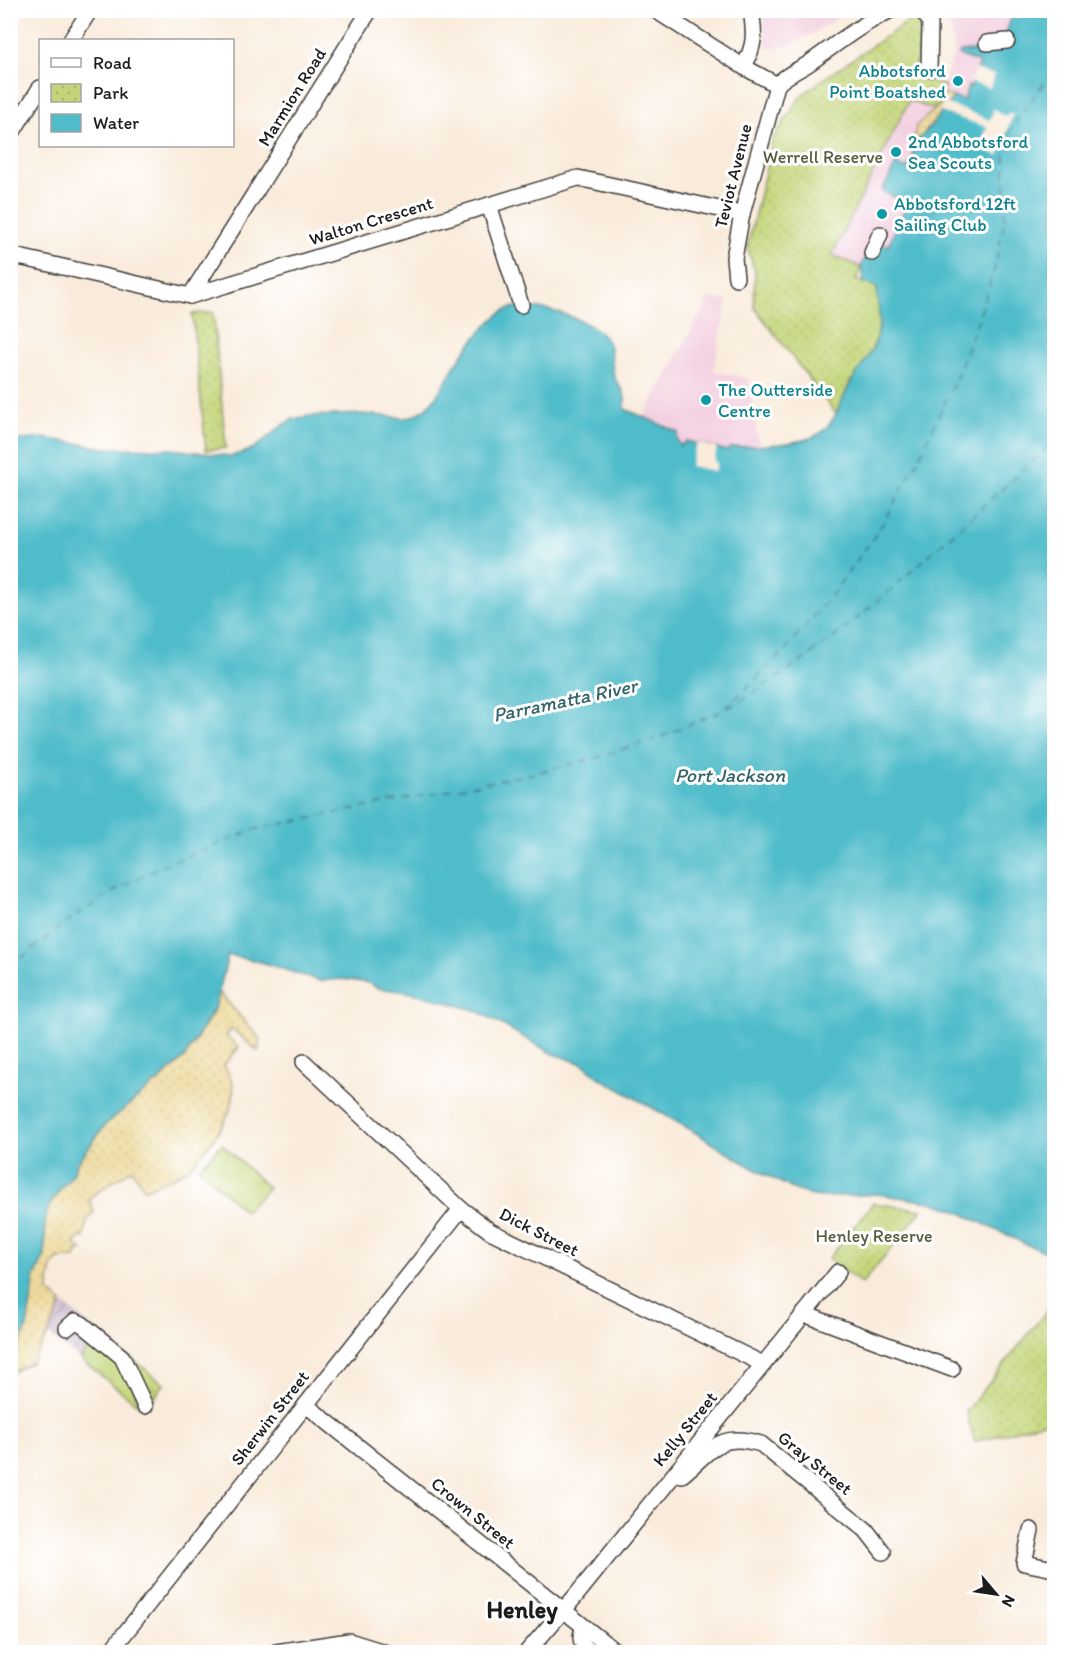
<svg xmlns="http://www.w3.org/2000/svg" width="1065" height="1663" font-family="Itim,sans-serif">
	<defs>
		<pattern id="industrial-furrows" width="10" height="10" patternUnits="userSpaceOnUse" patternTransform="scale(1.5)"><rect width="10" height="10" fill="#cfbdce"/><path d="M-1 1l2-2M0 10L10 0M9 11l2-2" fill="none" stroke="#b1a2b0"/></pattern>
		<pattern id="grass-tufts" width="24" height="20" patternUnits="userSpaceOnUse" patternTransform="scale(1.5)"><rect width="24" height="20" fill="#c3d578"/><path d="M3 7l-1-3M5 7V3M7 7l1-3M15 17l-1-3M17 17v-4M19 17l1-3" fill="none" stroke="#a7b667"/></pattern>
		<pattern id="sand-dots" width="8" height="8" patternUnits="userSpaceOnUse" patternTransform="scale(1.5)"><rect width="8" height="8" fill="#eeda9e"/><path d="M2 2h.1M6 6h.1" fill="none" stroke="#ccba88" stroke-width="1.8" stroke-linecap="round"/></pattern>
		<pattern id="park-dots" width="8" height="8" patternUnits="userSpaceOnUse" patternTransform="scale(1.5)"><rect width="8" height="8" fill="#c3d578"/><path d="M2 2h.1M6 6h.1" fill="none" stroke="#a7b667" stroke-width="1.8" stroke-linecap="round"/></pattern>
	</defs>
	<rect width="100%" height="100%" fill="#fff"/>
	<filter id="ink" filterUnits="userSpaceOnUse"><feTurbulence type="fractalNoise" baseFrequency=".0167" numOctaves="2"/><feDisplacementMap in="SourceGraphic" scale="12" xChannelSelector="R" yChannelSelector="G"/><feConvolveMatrix kernelMatrix="1 2 1 2 8 2 1 2 1" color-interpolation-filters="sRGB"/></filter>
	<filter id="wash" filterUnits="userSpaceOnUse"><feTurbulence type="fractalNoise" baseFrequency=".008" numOctaves="4" result="noise"/><feDisplacementMap in="SourceGraphic" scale="24" xChannelSelector="R" yChannelSelector="G"/><feGaussianBlur stdDeviation="1.35" result="paint"/><feColorMatrix in="noise" values="0 0 0 0 0 0 0 0 0 0 0 0 0 0 0 0 0 1.4 0 .05"/><feComposite in="paint" operator="in"/></filter>
	<g filter="url(#wash)">
		<rect width="100%" height="100%" fill="#f9ebda"/>
		<g fill="#f3cfdf">
			<polygon points="762,11 762,10 849,11 807,37 793,44 778,48 766,46"/>
			<polygon points="939,11 1014,11 1000,48 959,55 979,63 971,87 968,87 964,100 943,93 945,78 954,54 951,29"/>
			<polygon points="909,101 933,109 916,126 913,156 907,169 882,191 908,203 888,246 865,258 861,267 832,255"/>
			<polygon points="710,297 728,301 713,371 748,378 759,444 730,448 729,451 681,446 677,440 678,432 644,416"/>
		</g>
		<polygon fill="url(#industrial-furrows)" points="62,1303 164,1384 141,1407 48,1334"/>
		<g fill="url(#grass-tufts)" stroke="#70784a" stroke-width="1.5">
			<polygon points="95,1340 123,1364 141,1407 80,1359"/>
			<polygon points="130,1357 164,1384 149,1404 127,1361"/>
		</g>
		<g fill="url(#sand-dots)" stroke="#857b5d" stroke-width="1.5">
			<polygon points="944,94 954,97 923,135 914,142 916,126 942,103"/>
			<path d="M 219,992 L 260,1039 L 258,1051 L 232,1029 L 226,1036 L 239,1047 L 223,1066 C 248,1093 222,1130 203,1152 C 198,1158 193,1165 187,1169 C 175,1178 160,1183 145,1189 L 132,1169 L 89,1198 L 94,1212 L 87,1220 L 84,1238 L 81,1236 L 75,1244 L 82,1250 L 77,1252 L 75,1258 C 70,1258 63,1258 59,1259 C 49,1263 49,1283 49,1291 L 62,1303 L 48,1334 L 32,1362 L 13,1372 L 11,1363 L 27,1327 L 35,1276 L 45,1255 L 45,1222 L 49,1206 L 61,1188 L 73,1174 L 77,1163 L 106,1124 L 162,1078 L 185,1057 L 211,1016 L 216,1005 Z"/>
		</g>
		<g fill="url(#park-dots)" stroke="#70784a" stroke-width="1.5">
			<path d="M 916,20 L 925,32 C 924,41 911,67 916,74 C 920,80 937,82 944,85 L 942,103 L 933,109 L 909,101 L 832,255 L 861,267 L 856,280 L 877,287 L 880,318 L 877,337 L 869,356 L 851,382 L 836,414 L 754,307 L 755,271 L 747,248 L 773,139 L 801,96 L 823,79 L 909,21 Z"/>
			<polygon points="213,312 226,448 206,450 192,314"/>
			<polygon points="873,1203 922,1210 862,1284 828,1259"/>
			<polygon points="1054,1302 1054,1419 975,1442 966,1412"/>
		</g>
		<polygon fill="#c3d578" stroke="#70784a" stroke-width="1.5" points="222,1144 268,1188 245,1212 199,1168"/>
		<path fill="#50bcca" stroke="#366c73" stroke-width="1.5" d="M 1014,11 L 1054,11 L 1054,1255 L 1025,1244 L 955,1210 L 931,1202 L 877,1194 L 825,1197 L 812,1196 L 793,1189 L 751,1167 L 691,1130 L 600,1078 L 583,1064 L 551,1053 L 487,1016 L 471,1009 L 414,993 L 377,988 L 369,983 L 342,979 L 320,981 L 261,962 L 228,955 L 216,1005 L 185,1057 L 162,1078 L 106,1124 L 77,1163 L 73,1174 L 61,1188 L 49,1206 L 45,1222 L 45,1255 L 35,1276 L 27,1327 L 11,1363 L 11,441 L 44,438 L 106,448 L 170,449 L 230,456 L 243,453 L 254,448 L 283,425 L 293,419 L 307,416 L 364,414 L 405,418 C 433,413 442,385 456,364 C 467,347 489,319 506,310 C 528,299 594,319 607,340 C 613,350 611,364 614,375 C 615,381 620,386 623,391 C 626,396 625,403 625,409 L 678,432 L 677,440 L 681,446 L 686,441 L 728,451 L 730,448 C 753,445 797,446 817,435 C 836,425 841,399 851,382 C 860,367 872,355 877,338 C 882,320 877,305 877,287 L 864,283 L 861,267 L 873,239 L 888,246 L 907,203 L 882,191 L 896,164 L 907,169 L 913,156 L 914,142 L 923,135 L 954,97 L 964,100 L 968,86 L 971,87 L 979,63 L 959,55 L 960,52 L 1000,48 Z"/>
		<g fill="#f9ebda">
			<polygon points="975,69 994,75 990,88 971,82"/>
			<polygon points="945,103 990,120 994,108 998,113 1006,116 1010,113 1013,114 999,156 986,150 983,151 979,150 987,127 938,111"/>
			<polygon points="697,443 717,448 714,462 717,463 715,471 690,466"/>
		</g>
		<g fill="none" stroke-linecap="round" stroke-linejoin="round">
			<g stroke="#33646a" stroke-width="1.5" stroke-dasharray="8 6" stroke-linecap="butt">
				<polyline points="728,708 785,673 838,634 886,594 1054,442"/>
				<polyline points="10,967 64,924 107,895 155,869 256,829 535,773 596,758 663,736 724,710 782,653 831,596 879,530 919,458 954,383 979,317 995,267 1005,217 1005,138 1036,93 1054,72"/>
			</g>
		</g>
	</g>
	<g filter="url(#ink)">
		<g fill="none" stroke-linecap="round" stroke-linejoin="round">
			<g stroke="#3d3b38" stroke-width="18">
				<g id="minor">
					<polyline points="655,10 744,67 777,85"/>
					<polyline points="922,10 930,22 929,69"/>
					<polyline points="71,40 90,10"/>
					<polyline points="987,43 1007,41"/>
					<path d="M 744,67 C 755,44 755,35 751,10"/>
					<polyline points="10,136 40,88"/>
					<polyline points="489,205 521,305"/>
					<polyline points="872,253 880,234"/>
					<polyline points="10,255 190,296 578,178 742,214"/>
					<path d="M 736,278 L 734,258 L 742,214 L 777,85 C 785,75 797,71 808,64 C 835,45 861,24 891,10"/>
					<polyline points="190,296 370,10"/>
					<polyline points="304,1062 461,1209 490,1231 763,1364"/>
					<polyline points="804,1314 952,1369"/>
					<polyline points="67,1328 75,1321 82,1324 122,1357 145,1406"/>
					<polyline points="306,1405 616,1652"/>
					<path d="M 682,1475 C 713,1450 718,1431 761,1444 L 866,1530 L 883,1552"/>
					<polyline points="1031,1530 1024,1563 1054,1569"/>
					<path d="M 584,1627 C 578,1639 581,1644 591,1652"/>
					<polyline points="110,1652 461,1209"/>
					<polyline points="276,1652 349,1641 384,1652"/>
					<polyline points="527,1652 574,1598 838,1272"/>
				</g>
			</g>
			<use href="#minor" stroke="#fff" stroke-width="15"/>
		</g>
	</g>
	<g fill="#0f9aa8" stroke="#fff" stroke-width="2">
		<circle cx="958" cy="81" r="6"/>
		<circle cx="896" cy="152" r="6"/>
		<circle cx="882" cy="214" r="6"/>
		<circle cx="706" cy="400" r="6"/>
	</g>
	<g text-anchor="middle" dominant-baseline="central" stroke-width="6" stroke-linejoin="round" paint-order="stroke">
		<g font-size="18" fill="#0d838f" stroke="#fff" text-anchor="start">
			<text x="946" y="71" text-anchor="end">Abbotsford<tspan x="946" dy="21">Point Boatshed</tspan></text>
			<text x="908" y="142">2nd Abbotsford<tspan x="908" dy="21">Sea Scouts</tspan></text>
			<text x="894" y="204">Abbotsford 12ft<tspan x="894" dy="21">Sailing Club</tspan></text>
			<text x="718" y="390">The Outterside<tspan x="718" dy="21">Centre</tspan></text>
		</g>
		<g font-size="18" fill="#1c1c1c" stroke="#fff">
			<text transform="translate(292 97) rotate(-58)">Marmion Road</text>
			<text transform="translate(733 176) rotate(-76)">Teviot Avenue</text>
			<text transform="translate(371 221) rotate(-17)">Walton Crescent</text>
			<text transform="translate(539 1232) rotate(27)">Dick Street</text>
			<text transform="translate(270 1418) rotate(-52)">Sherwin Street</text>
			<text transform="translate(685 1429) rotate(-51)">Kelly Street</text>
			<text transform="translate(815 1463) rotate(39)">Gray Street</text>
			<text transform="translate(473 1513) rotate(39)">Crown Street</text>
		</g>
		<g font-size="18" fill="#565d3c" stroke="#fff">
			<text x="823" y="157">Werrell Reserve</text>
			<text x="874" y="1236">Henley Reserve</text>
		</g>
		<g font-size="20" font-style="italic" fill="#33646a" stroke="#fff">
			<text transform="translate(565 700) rotate(-12)">Parramatta River</text>
			<text x="730" y="775">Port Jackson</text>
		</g>
		<g font-size="24" font-weight="bold" fill="#1c1c1c" stroke="#fff">
			<text x="522" y="1609">Henley</text>
		</g>
	</g>
	<rect width="1065" height="1663" fill="none" stroke="#fff" stroke-width="36"/>
	<rect x="39" y="39" width="195" height="108" fill="#ffffff" stroke="#a4a4a4" stroke-width="1.5"/>
	<rect x="51" y="58" width="30" height="9" fill="#ffffff" stroke="#a4a4a4" stroke-width="1.5"/>
	<text x="93" y="69" font-size="18" fill="#1c1c1c">Road</text>
	<rect x="51" y="84" width="30" height="18" fill="url(#park-dots)" stroke="#a4a4a4" stroke-width="1.5"/>
	<text x="93" y="99" font-size="18" fill="#1c1c1c">Park</text>
	<rect x="51" y="114" width="30" height="18" fill="#50bcca" stroke="#a4a4a4" stroke-width="1.5"/>
	<text x="93" y="129" font-size="18" fill="#1c1c1c">Water</text>
	<g transform="translate(996 1594) rotate(119)" stroke="#ffffff" stroke-width="4.5" paint-order="stroke">
	<path d="M0-4.5L10 22L0 15L-10 22Z" fill="#1c1c1c"/>
	<text y="-9" font-size="16" font-weight="bold" text-anchor="middle" fill="#1c1c1c">N</text>
	</g>
</svg>
